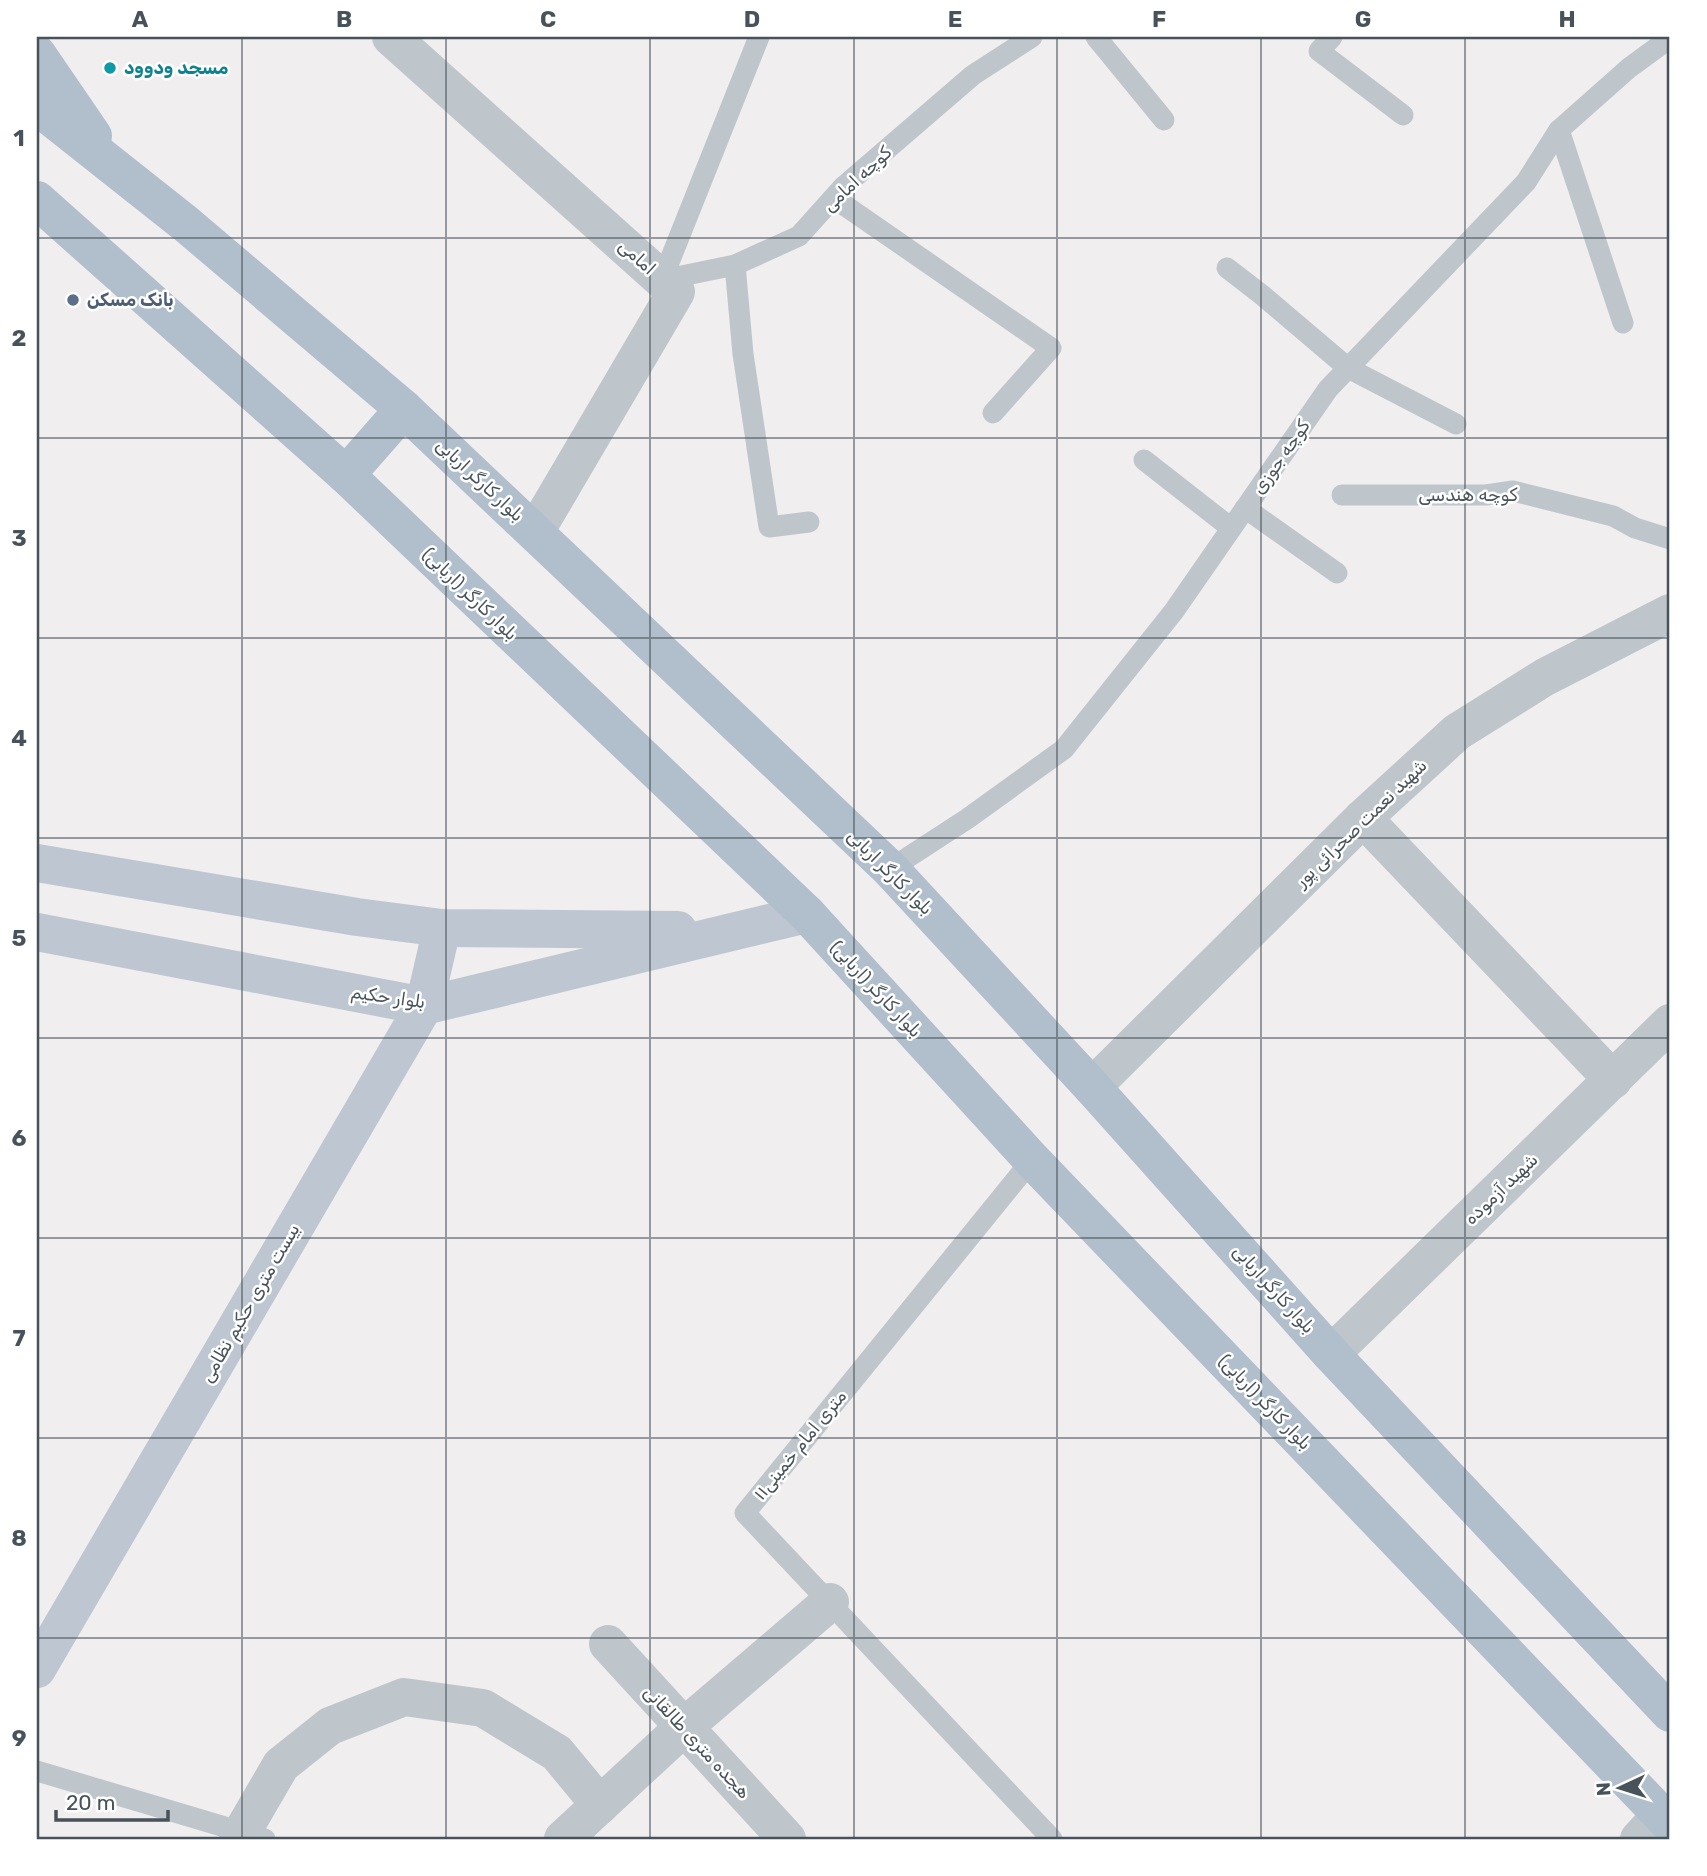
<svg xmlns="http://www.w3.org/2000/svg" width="1707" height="1876" font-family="Rubik,'Noto Naskh Arabic',sans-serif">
	<rect width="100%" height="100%" fill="#f1eeef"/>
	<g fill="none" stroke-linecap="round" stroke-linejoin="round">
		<g stroke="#bec6cc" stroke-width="21">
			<polyline points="1096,37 1164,120"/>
			<polyline points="1332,37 1319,51 1403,115"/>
			<polyline points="1559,130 1623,323"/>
			<polyline points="834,198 1051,348 993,413"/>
			<polyline points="735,265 743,354 769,527 809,522"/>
			<polyline points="1227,268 1262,295 1348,368 1456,424"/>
			<polyline points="662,280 735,265 799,236 843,187 973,75 1032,37"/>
			<polyline points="662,280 759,37"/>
			<polyline points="1144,460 1231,528"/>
			<polyline points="1342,495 1486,495 1513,491 1613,516 1635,528 1670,539"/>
			<polyline points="1245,508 1337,573"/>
			<polyline points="890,869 967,819 1064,749 1174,611 1328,389 1526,182 1559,130 1629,68 1670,38"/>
			<polyline points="1032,1160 745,1513 1052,1839"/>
			<polyline points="37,1771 265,1839"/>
		</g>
		<g stroke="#bec6cc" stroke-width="38">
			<polyline points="391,37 676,292 535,532"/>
			<polyline points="1363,818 1613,1080"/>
			<polyline points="1092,1087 1363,818 1457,732 1545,677 1670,613"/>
			<polyline points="1331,1354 1670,1023"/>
			<polyline points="608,1644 787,1839"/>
			<polyline points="238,1839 281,1765 330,1726 404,1697 483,1708 557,1753 600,1805"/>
			<polyline points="563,1839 684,1727 830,1602"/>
			<polyline points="1639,1839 1661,1815"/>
		</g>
		<g stroke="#bec7d1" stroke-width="38">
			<polyline points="37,863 357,917 442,928 678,930"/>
			<polyline points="37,932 424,1006 807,914"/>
			<polyline points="37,1669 424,1006 442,928"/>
		</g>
		<g stroke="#b0bfcb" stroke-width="38">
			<polyline points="37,54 93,136"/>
			<polyline points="37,106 186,224 404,409 890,869 1092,1087 1331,1354 1670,1713"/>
			<polyline points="37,200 346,475 807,914 1032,1160 1670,1824"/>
			<polyline points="346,475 404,409"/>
		</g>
	</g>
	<path fill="none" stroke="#48525a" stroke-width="2" stroke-opacity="0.55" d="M 242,37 L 242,1839M 446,37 L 446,1839M 650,37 L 650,1839M 854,37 L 854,1839M 1057,37 L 1057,1839M 1261,37 L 1261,1839M 1465,37 L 1465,1839M 37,238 L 1670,238M 37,438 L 1670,438M 37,638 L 1670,638M 37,838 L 1670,838M 37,1038 L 1670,1038M 37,1238 L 1670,1238M 37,1438 L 1670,1438M 37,1638 L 1670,1638"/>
	<circle fill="#0f9aa8" stroke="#fff" stroke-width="2.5" cx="110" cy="68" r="7"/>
	<circle fill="#5c6f8a" stroke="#fff" stroke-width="2.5" cx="73" cy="300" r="7"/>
	<g text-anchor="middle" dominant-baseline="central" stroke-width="5" stroke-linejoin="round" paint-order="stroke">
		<g font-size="18" font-weight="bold" fill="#0d838f" stroke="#fff" text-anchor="start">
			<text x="124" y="68">مسجد ودوود</text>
		</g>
		<g font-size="18" fill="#48525a" stroke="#fff">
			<text transform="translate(857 179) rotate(-43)">کوچه امامی</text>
			<text transform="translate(637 257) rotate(42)">امامی</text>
			<text transform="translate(1281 457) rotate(-55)">کوچه جوزی</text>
			<text transform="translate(480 480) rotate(43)">بلوار کارگر اربابی</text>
			<text x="1468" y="495">کوچه هندسی</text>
			<text transform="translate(470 594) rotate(44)">بلوار کارگر (اربابی)</text>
			<text transform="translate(1361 823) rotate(-44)">شهید نعمت صحرائی پور</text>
			<text transform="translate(890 872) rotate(45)">بلوار کارگر اربابی</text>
			<text transform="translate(876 989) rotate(47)">بلوار کارگر (اربابی)</text>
			<text transform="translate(388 997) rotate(8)">بلوار حکیم</text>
			<text transform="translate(1501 1189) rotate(-44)">شهید آزموده</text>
			<text transform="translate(1274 1289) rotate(48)">بلوار کارگر اربابی</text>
			<text transform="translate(250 1303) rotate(-60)">بیست متری حکیم نظامی</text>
			<text transform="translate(1265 1402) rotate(46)">بلوار کارگر (اربابی)</text>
			<text transform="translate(800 1445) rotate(-51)">۱۱متری امام خمینی</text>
			<text transform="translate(697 1742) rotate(47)">هجده متری طالقانی</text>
		</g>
		<g font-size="18" font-weight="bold" fill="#4e5e75" stroke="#fff" text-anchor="start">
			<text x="87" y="300">بانک مسکن</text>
		</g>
	</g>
	<rect width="1707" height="1876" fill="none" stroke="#ffffff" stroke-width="77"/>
	<g transform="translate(1620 1788) rotate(266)" stroke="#ffffff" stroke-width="5" paint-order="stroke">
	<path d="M0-5L12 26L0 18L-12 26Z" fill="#48525a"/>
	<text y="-10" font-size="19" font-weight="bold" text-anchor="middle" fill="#48525a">N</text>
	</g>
	<path d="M56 1810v10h112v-10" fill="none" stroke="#48525a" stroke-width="3.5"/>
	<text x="66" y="1810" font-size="21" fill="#48525a" stroke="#ffffff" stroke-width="5" paint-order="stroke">20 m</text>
	<rect x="38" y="38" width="1630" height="1800" fill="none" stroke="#48525a" stroke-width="2.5"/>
	<g font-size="23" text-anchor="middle" font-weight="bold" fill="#48525a">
		<text x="140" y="27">A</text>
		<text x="344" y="27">B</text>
		<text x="548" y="27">C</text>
		<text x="752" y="27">D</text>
		<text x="955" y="27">E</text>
		<text x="1159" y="27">F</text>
		<text x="1363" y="27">G</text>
		<text x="1567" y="27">H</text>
		<text x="19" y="146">1</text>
		<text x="19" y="346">2</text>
		<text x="19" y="546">3</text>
		<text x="19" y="746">4</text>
		<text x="19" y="946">5</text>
		<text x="19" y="1146">6</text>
		<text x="19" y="1346">7</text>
		<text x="19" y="1546">8</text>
		<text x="19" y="1746">9</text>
	</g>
</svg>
